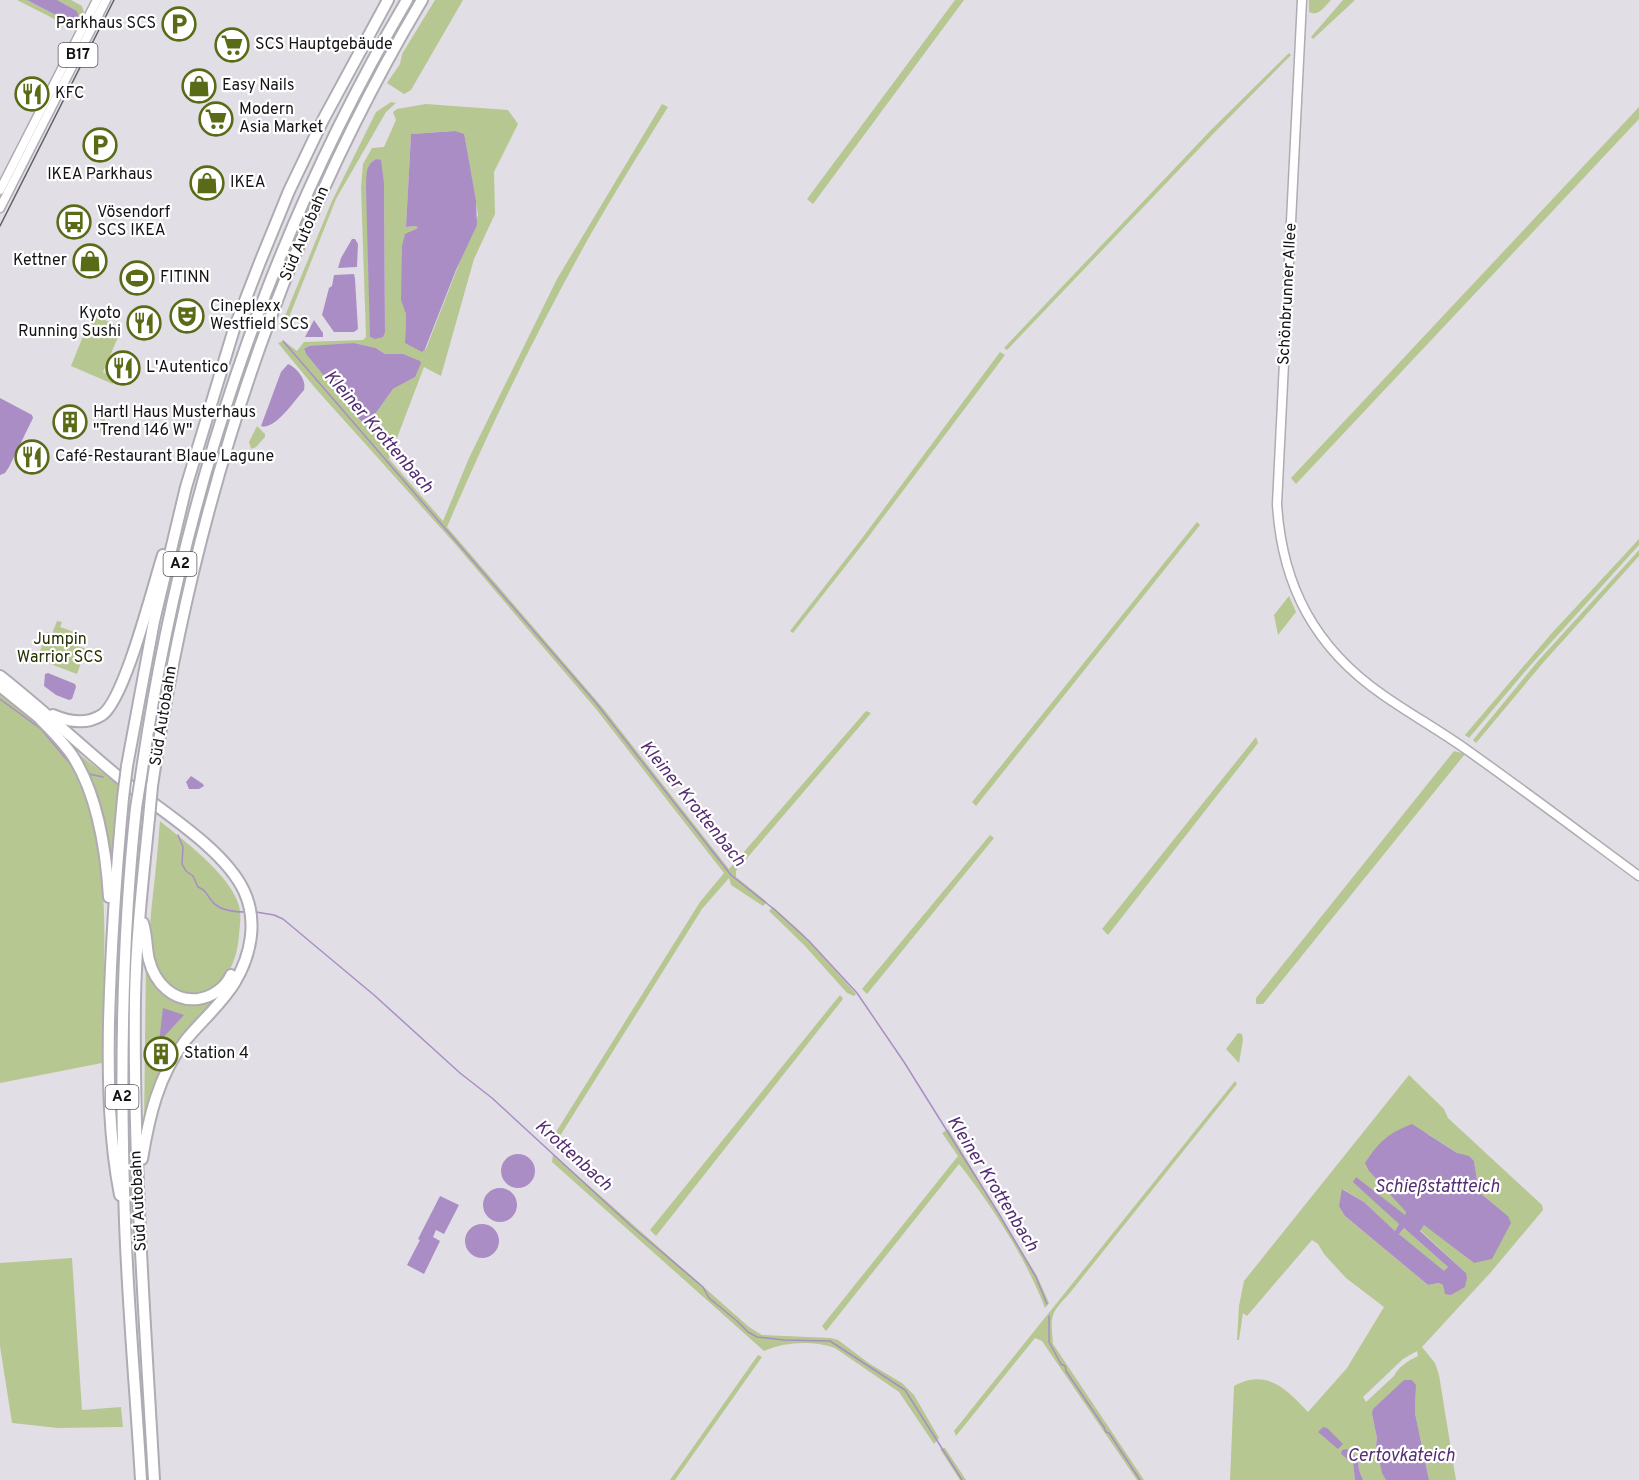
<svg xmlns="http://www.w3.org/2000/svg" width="1639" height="1480" font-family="Overpass,sans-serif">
	<rect width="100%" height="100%" fill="#e2dee6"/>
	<g fill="#b7c791" fill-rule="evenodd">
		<polygon points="17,0 27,0 71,23 77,11 57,0 71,0 82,6 84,13 76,30"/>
		<polygon points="435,0 463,0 411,90 404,94 387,83 400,64 402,54"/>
		<polygon points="955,0 964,0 813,204 807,199"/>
		<path d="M 1309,0 L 1331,0 C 1324,7 1319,17 1309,12 Z"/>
		<polygon points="1343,0 1355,0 1313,39 1311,37"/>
		<polygon points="1289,53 1291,55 1214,133 1007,350 1004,348 1211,130"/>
		<polygon points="391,102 396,103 386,112 336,199 286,325 280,328 332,201 376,112"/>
		<path d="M 426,104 L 508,110 L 518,124 L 494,172 L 495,214 L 474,259 L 441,376 L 424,367 L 389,459 L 443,521 L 469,458 L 557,279 L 662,104 L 668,107 C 642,149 616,190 592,232 C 538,328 490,427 447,527 L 603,708 L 729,869 L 866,711 L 871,713 L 736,871 L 736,877 L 767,902 L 763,906 L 731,885 L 729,878 L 702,909 L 560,1136 L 556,1132 L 700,902 L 724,873 L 596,709 L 456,545 L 316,389 L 278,343 L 284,341 L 297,351 L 304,342 L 363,340 L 366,337 L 361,187 L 363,164 L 372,148 L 384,147 L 396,120 L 393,112 L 397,109 ZM 455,131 L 464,135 L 465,138 L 478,215 L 426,349 L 405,343 L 406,314 L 402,246 L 411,231 L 419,228 L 416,226 L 406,227 L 411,134 ZM 377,159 L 384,183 L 385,332 L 369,240 L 366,189 L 369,165 ZM 354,343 L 376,348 L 385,354 L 398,355 L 415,377 L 393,389 L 366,427 L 306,354 L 304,350 Z"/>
		<polygon points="1639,107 1639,119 1296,484 1291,478"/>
		<polygon points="92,314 122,328 103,372 113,378 113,384 71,366"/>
		<polygon points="1000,352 1005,355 866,540 793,633 790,631 863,537"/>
		<path d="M 94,407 C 106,414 108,423 102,435 L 99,427 L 103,425 L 99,416 L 95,417 L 92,410 Z"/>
		<polygon points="257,426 265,434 265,437 256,447 251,449 249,442"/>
		<polygon points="1197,522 1200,525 976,806 972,802"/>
		<polygon points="1639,539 1639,545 1528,668 1469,738 1465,735 1551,634"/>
		<polygon points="1639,550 1639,556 1542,664 1476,743 1473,740 1538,661"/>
		<polygon points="1289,596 1296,612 1278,635 1274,615"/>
		<polygon points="57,621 62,622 60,627 80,634 76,645 86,649 77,674 37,659 47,632 52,634"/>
		<path d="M 0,691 C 23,710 49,728 67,753 C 71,759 74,767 77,773 C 116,856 102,972 102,1063 L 0,1083 Z"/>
		<polygon points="1256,737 1258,743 1108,935 1102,929"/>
		<polygon points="71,748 120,786 115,821 111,880 104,832"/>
		<polygon points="1454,751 1465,754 1263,1004 1256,1004 1256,998"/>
		<path d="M 160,821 C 184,841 228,873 238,903 C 242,914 240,924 239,935 C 238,948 235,962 227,974 C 202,1013 161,992 152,953 C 148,934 151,913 153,894 C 156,869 158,845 160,821 Z"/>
		<polygon points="990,835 994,838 867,994 862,989"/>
		<polygon points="773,907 802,933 856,994 854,996 847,993 805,946 769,911"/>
		<polygon points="146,959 177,999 224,989 183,1039 144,1128"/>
		<polygon points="840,995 843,999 656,1236 650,1230"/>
		<polygon points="1238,1033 1242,1034 1243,1040 1239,1063 1226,1049"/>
		<path d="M 1409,1075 L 1444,1109 L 1448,1118 L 1542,1205 L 1543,1210 L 1491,1272 L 1422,1347 L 1435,1363 L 1439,1375 L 1456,1480 L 1429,1480 L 1415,1413 L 1416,1385 L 1372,1414 L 1377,1438 L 1376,1446 L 1386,1480 L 1363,1480 L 1359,1470 L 1358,1459 L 1353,1463 L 1355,1480 L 1230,1480 L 1234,1386 C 1268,1368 1287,1390 1308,1412 L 1347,1368 L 1384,1307 L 1346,1278 L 1324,1254 L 1318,1244 L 1312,1240 L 1247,1316 L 1243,1313 L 1239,1340 L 1237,1340 L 1239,1306 L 1244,1281 ZM 1428,1134 L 1457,1153 L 1474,1161 L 1479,1192 L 1508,1216 L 1474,1263 L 1424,1224 L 1420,1230 L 1466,1273 L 1443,1285 L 1439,1283 L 1428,1285 L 1345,1216 L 1343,1189 L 1364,1202 L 1395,1231 L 1399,1224 L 1356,1178 L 1404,1216 L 1407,1212 L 1369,1171 ZM 1417,1351 L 1418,1356 C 1409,1360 1398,1367 1394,1376 L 1366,1402 L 1363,1397 L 1403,1359 Z"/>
		<path d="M 1235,1081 L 1237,1084 L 1069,1294 C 1049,1315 1051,1316 1053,1344 L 1144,1480 L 1137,1480 L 1042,1341 L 1035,1338 L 956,1436 L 954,1431 Z"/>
		<path d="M 948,1129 L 1037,1276 L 1049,1303 L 1045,1308 C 1027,1260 991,1204 959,1164 L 826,1331 L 822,1326 L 958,1156 L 942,1133 Z"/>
		<path d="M 553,1154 L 749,1327 L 762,1335 L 831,1338 L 838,1340 L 870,1364 L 902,1383 L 914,1395 L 939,1438 L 934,1444 L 899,1392 L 835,1348 C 813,1340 784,1342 764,1351 L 552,1162 Z"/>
		<polygon points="1404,1228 1448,1267 1444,1272 1399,1234"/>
		<polygon points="72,1258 82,1410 121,1407 123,1427 58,1428 12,1423 0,1346 0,1263"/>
		<polygon points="758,1355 762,1357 675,1480 670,1480"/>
		<polygon points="945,1448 966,1480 960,1480 940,1449"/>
	</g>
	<g fill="#ab8dc6" fill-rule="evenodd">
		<polygon points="27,0 57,0 77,11 79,17 76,24 71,23"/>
		<polygon points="455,131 464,134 465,138 476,201 477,225 456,270 425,349 422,352 405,343 406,314 401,300 402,246 405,234 418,228 416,226 406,227 411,134"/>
		<path d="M 377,159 L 381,160 L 384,183 L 385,332 L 383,337 L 375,339 L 370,337 L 366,189 C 367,177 364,164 377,159 Z"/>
		<polygon points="352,239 355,239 358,244 357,267 338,268 341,258"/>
		<polygon points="354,274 355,279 358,329 354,332 334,332 322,315 329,288 332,286 334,275"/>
		<polygon points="314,320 323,333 323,337 305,337"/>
		<polygon points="354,343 376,348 385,354 403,354 420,361 421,363 415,377 393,389 366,427 306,354 304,349 309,346"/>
		<path d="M 288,364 C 297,368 307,380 304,390 C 295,400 274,431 261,426 L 281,372 Z"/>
		<polygon points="0,398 32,415 33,418 9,467 5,473 0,475"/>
		<polygon points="48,673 75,684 76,687 72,699 69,700 56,695 44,686 45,674"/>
		<polygon points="191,776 203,784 204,786 199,789 189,789 186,782"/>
		<polygon points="163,1008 184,1015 159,1042"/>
		<path d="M 1412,1124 L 1457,1153 L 1469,1156 L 1474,1161 L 1479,1192 L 1508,1216 L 1511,1223 L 1492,1259 L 1474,1263 L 1424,1225 L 1420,1231 L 1466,1273 L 1467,1278 L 1465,1287 L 1451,1295 L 1445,1294 L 1443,1285 L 1439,1283 L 1428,1285 L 1345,1216 L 1339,1206 L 1342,1189 L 1364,1202 L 1395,1231 L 1399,1224 L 1353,1182 L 1356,1177 L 1405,1215 L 1406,1212 L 1369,1171 L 1365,1163 C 1379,1142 1388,1133 1412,1124 ZM 1404,1228 L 1448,1267 L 1444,1271 L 1399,1234 Z"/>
		<circle cx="518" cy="1171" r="17"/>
		<circle cx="500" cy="1205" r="17"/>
		<polygon points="440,1196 459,1205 444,1234 436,1230 433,1237 440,1241 424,1274 407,1265 420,1240 418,1239"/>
		<circle cx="482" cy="1241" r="17"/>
		<polygon points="1404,1380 1412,1380 1416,1385 1415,1413 1429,1480 1386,1480 1382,1473 1376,1446 1377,1438 1372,1414 1373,1409"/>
		<polygon points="1323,1427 1327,1428 1343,1444 1338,1449 1318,1432"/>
		<polygon points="1347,1449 1358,1459 1359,1470 1363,1480 1355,1480 1353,1463 1341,1454 1342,1450"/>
	</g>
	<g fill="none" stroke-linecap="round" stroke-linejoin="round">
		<g stroke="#ab8dc6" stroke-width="1.5">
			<polyline points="283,341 596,703 731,875 775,910 809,941 857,993 904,1062 999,1214 1036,1277 1047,1304"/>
			<polyline points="0,699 41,729 73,767"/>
			<polyline points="89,774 103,777"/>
			<path d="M 178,835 L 183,847 L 182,864 L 186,871 L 193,876 L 198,887 C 207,890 206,895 212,901 C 218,910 235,912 246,912"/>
			<polyline points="256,912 274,915 283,919 374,995 460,1073 492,1098 630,1225 703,1287 709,1298 737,1321 748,1332 757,1337 784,1340 830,1341 905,1390 962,1480"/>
			<polyline points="1049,1316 1049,1342 1061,1364 1065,1366 1066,1371 1104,1427 1106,1432 1109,1433 1140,1480"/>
		</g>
		<g stroke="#afabb3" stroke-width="11">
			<g id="major">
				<path d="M 1302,0 L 1277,504 C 1282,586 1315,648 1383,695 C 1410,714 1439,730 1467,750 C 1525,791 1582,834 1639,876"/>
				<polyline points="0,190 97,0"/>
				<polyline points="0,208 106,0"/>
			</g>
		</g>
		<g stroke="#afabb3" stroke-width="14">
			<g id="highway">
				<path d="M 0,676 C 42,709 80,745 121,779 C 158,809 224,848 244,891 C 258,921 251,955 235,982 C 222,1004 201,1021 185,1041 C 158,1076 149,1117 142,1159"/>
				<polyline points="0,686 47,724"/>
				<path d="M 53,715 C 69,722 86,725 102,715 C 125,699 153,586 163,555"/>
				<path d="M 41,720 C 52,731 63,742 72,755 C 98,795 106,849 109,897"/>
				<polyline points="127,766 154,621 186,487 234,329 260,262 289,191 323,120 388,0"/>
				<path d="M 141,777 C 180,503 267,238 407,0"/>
				<path d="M 152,786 C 193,507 278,243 422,0"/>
				<path d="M 136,808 C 121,946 120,1084 125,1221 C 128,1308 136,1394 141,1480"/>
				<path d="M 149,818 C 143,878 136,939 135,999 C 133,1160 145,1320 154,1480"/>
				<path d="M 143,923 C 147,935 146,948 149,960 C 155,983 173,1002 198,999 C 212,997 225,988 231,975"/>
				<path d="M 120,1195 C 109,1139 108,1079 109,1022 C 111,947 116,873 123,798"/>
			</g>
		</g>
		<use href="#major" stroke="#fff" stroke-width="8"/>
		<use href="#highway" stroke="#fff" stroke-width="10"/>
		<polyline stroke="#636166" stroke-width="1.5" points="0,226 114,0"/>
		<g stroke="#afabb3" stroke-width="14" stroke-linecap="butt">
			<g id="highway-bridge">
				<polyline points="123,798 127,766"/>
				<polyline points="136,808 141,777"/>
				<polyline points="149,818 152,786"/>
			</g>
		</g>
		<use href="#highway-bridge" stroke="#fff" stroke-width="10"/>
	</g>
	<defs>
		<g id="parking-ring" transform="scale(1.725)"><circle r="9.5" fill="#fff" stroke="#596b17" stroke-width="1.5"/><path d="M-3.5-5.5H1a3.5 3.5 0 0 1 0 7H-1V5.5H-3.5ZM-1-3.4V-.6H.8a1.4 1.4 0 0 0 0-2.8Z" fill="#596b17"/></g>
		<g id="supermarket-ring" transform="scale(1.725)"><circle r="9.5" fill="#fff" stroke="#596b17" stroke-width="1.5"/><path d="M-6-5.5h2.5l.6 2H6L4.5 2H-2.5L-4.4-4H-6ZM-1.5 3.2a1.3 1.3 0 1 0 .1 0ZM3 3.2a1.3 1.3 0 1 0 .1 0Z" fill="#596b17"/></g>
		<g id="shop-ring" transform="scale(1.725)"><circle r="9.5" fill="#fff" stroke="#596b17" stroke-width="1.5"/><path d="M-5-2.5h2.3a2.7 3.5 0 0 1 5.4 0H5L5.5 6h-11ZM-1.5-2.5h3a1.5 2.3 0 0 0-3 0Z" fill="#596b17"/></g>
		<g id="restaurant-ring" transform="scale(1.725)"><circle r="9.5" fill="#fff" stroke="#596b17" stroke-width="1.5"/><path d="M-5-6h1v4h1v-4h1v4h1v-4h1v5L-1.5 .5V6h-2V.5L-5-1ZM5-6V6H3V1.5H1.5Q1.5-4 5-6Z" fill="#596b17"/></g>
		<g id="bus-ring" transform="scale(1.725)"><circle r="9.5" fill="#fff" stroke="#596b17" stroke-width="1.5"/><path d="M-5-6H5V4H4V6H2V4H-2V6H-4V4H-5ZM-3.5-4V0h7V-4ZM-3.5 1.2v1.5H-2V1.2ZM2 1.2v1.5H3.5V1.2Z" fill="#596b17"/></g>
		<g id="stadium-ring" transform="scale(1.725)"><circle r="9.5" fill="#fff" stroke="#596b17" stroke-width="1.5"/><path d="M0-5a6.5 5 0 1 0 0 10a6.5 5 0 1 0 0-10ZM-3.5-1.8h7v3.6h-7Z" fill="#596b17"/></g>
		<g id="theatre-ring" transform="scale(1.725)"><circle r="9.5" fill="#fff" stroke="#596b17" stroke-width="1.5"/><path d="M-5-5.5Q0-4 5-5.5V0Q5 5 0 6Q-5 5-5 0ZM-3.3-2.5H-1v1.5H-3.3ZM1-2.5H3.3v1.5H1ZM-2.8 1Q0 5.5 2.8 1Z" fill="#596b17"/></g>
		<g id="building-ring" transform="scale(1.725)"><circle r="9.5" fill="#fff" stroke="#596b17" stroke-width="1.5"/><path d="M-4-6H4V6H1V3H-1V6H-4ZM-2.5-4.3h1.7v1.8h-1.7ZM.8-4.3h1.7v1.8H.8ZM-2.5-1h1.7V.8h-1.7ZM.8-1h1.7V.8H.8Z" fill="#596b17"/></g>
	</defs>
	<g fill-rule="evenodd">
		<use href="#parking-ring" x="179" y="24"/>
		<use href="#supermarket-ring" x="232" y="45"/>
		<use href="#shop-ring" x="199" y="86"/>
		<use href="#restaurant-ring" x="32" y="94"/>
		<use href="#supermarket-ring" x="216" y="119"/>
		<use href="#parking-ring" x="100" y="145"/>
		<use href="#shop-ring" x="207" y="183"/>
		<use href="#bus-ring" x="74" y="222"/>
		<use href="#shop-ring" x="90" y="261"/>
		<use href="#stadium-ring" x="137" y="278"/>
		<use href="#theatre-ring" x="187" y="316"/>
		<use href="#restaurant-ring" x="144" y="323"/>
		<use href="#restaurant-ring" x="123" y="368"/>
		<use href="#building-ring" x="70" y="422"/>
		<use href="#restaurant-ring" x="32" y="457"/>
		<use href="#building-ring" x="161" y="1054"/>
	</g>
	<g text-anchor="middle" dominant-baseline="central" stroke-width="4.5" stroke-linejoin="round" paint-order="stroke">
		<g fill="#fff" stroke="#5a595b" stroke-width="1.5">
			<rect x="58.5" y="43" width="39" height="24" rx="4.5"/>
			<rect x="163.5" y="552" width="33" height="24" rx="4.5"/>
			<rect x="105.5" y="1085" width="33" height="24" rx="4.5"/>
		</g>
		<g font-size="15" font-weight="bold" fill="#141215">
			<text x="78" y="55">B17</text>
			<text x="180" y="564">A2</text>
			<text x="122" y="1097">A2</text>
		</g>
		<g font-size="16" fill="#141215" stroke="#fff" text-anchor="start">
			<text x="156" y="24" text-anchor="end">Parkhaus SCS</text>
			<text x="255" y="45">SCS Hauptgebäude</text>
			<text x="222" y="86">Easy Nails</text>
			<text x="55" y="94">KFC</text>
			<text x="239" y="110">Modern<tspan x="239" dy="18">Asia Market</tspan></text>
			<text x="100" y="175" text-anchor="middle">IKEA Parkhaus</text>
			<text x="230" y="183">IKEA</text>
			<text x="97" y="213">Vösendorf<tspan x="97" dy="18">SCS IKEA</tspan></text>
			<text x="67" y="261" text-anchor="end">Kettner</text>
			<text x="160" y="278">FITINN</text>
			<text x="210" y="307">Cineplexx<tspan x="210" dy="18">Westfield SCS</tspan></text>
			<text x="121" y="314" text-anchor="end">Kyoto<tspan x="121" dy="18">Running Sushi</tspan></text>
			<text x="146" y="368">L'Autentico</text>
			<text x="93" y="413">Hartl Haus Musterhaus<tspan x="93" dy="18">"Trend 146 W"</tspan></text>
			<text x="55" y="457">Café-Restaurant Blaue Lagune</text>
			<text x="184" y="1054">Station 4</text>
		</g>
		<g font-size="16" fill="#141215" stroke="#fff">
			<text transform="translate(305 234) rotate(-67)">Süd Autobahn</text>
			<text transform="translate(1288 294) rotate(-87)">Schönbrunner Allee</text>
			<text transform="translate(164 716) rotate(-81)">Süd Autobahn</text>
			<text transform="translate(139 1201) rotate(-93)">Süd Autobahn</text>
		</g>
		<g font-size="16" fill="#252f00" stroke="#fff">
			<text x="60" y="640">Jumpin<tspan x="60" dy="18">Warrior SCS</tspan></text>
		</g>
		<g font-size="18" font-style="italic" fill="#542d72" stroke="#fff">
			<text transform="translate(378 432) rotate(49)">Kleiner Krottenbach</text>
			<text transform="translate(692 804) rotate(51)">Kleiner Krottenbach</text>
			<text transform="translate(573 1156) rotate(42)">Krottenbach</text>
			<text transform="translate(992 1184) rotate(58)">Kleiner Krottenbach</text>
			<text x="1437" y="1187">Schießstattteich</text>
			<text x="1401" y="1456">Certovkateich</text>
		</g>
	</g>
</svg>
